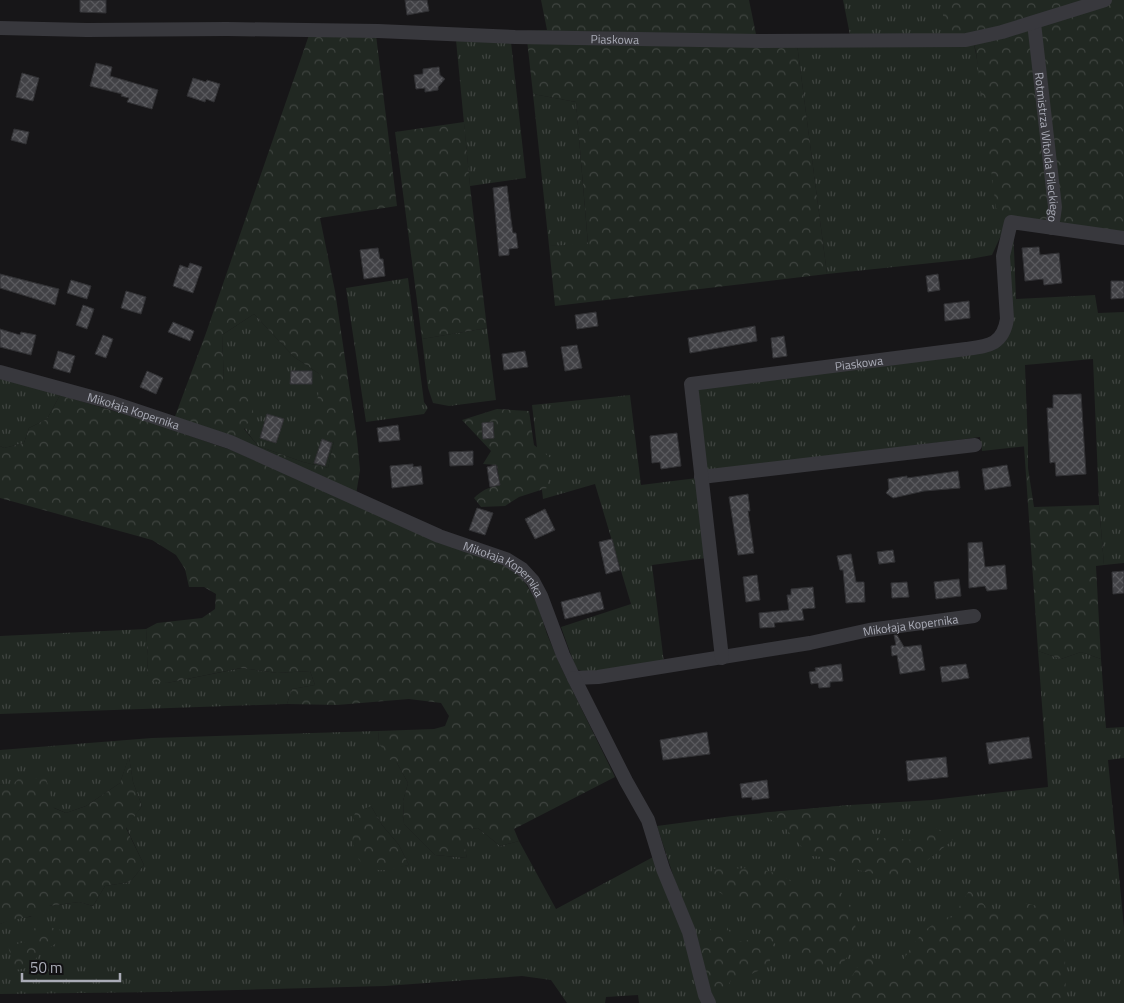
<svg xmlns="http://www.w3.org/2000/svg" width="1124" height="1003" font-family="'Titillium Web',sans-serif">
	<defs>
		<pattern id="grass-tufts" width="24" height="20" patternUnits="userSpaceOnUse" patternTransform="scale(1.25)"><rect width="24" height="20" fill="#212822"/><path d="M3 7l-1-3M5 7V3M7 7l1-3M15 17l-1-3M17 17v-4M19 17l1-3" fill="none" stroke="#3f4440"/></pattern>
		<pattern id="forest-crowns" width="20" height="18" patternUnits="userSpaceOnUse" patternTransform="scale(1.25)"><rect width="20" height="18" fill="#212822"/><path d="M2 6a3 3 0 1 1 6 0M12 15a3 3 0 1 1 6 0" fill="none" stroke="#3f4440"/></pattern>
		<pattern id="building-cross-hatch" width="8" height="8" patternUnits="userSpaceOnUse" patternTransform="scale(1.25)"><rect width="8" height="8" fill="#414145"/><path d="M0 0l8 8M0 8l8-8" fill="none" stroke="#5a5a5e"/></pattern>
	</defs>
	<rect width="100%" height="100%" fill="#171618"/>
	<g fill="url(#grass-tufts)" fill-rule="evenodd">
		<polygon points="843,0 943,0 943,34 850,35"/>
		<polygon points="456,40 511,42 526,178 470,186"/>
		<polygon points="797,44 974,44 1008,220 992,255 970,259 827,274"/>
		<polygon points="533,94 576,102 588,245 549,246"/>
		<polygon points="1013,225 1016,299 1095,295 1098,313 1124,312 1124,563 1104,565 1099,504 1093,359 1025,365 1028,446 982,451 980,437 707,473 696,387 993,349 1011,329 1006,263"/>
		<polygon points="408,278 424,402 428,408 424,414 366,422 346,288"/>
		<polygon points="254,314 294,357 321,375 334,441 328,468 303,462 258,446 244,428 224,383 222,335"/>
		<polygon points="487,328 496,400 449,406 433,403 428,388 422,339"/>
		<polygon points="0,378 60,395 47,419 29,428 24,443 4,448 0,446"/>
		<polygon points="630,395 641,485 697,478 707,558 652,565 664,663 588,673 576,669 561,627 631,604 595,484 543,499 532,405"/>
		<polygon points="146,629 148,656 147,675 167,683 242,668 277,673 310,671 315,685 292,689 287,704 0,714 0,636"/>
		<polygon points="1038,651 1061,659 1081,652 1101,659 1106,728 1124,727 1124,758 1108,760 1124,928 1124,1003 715,1003 657,826 732,816 850,805 932,800 1048,787"/>
		<path d="M 378,731 L 379,742 L 397,763 L 408,783 L 403,801 L 404,824 L 435,855 L 467,858 L 460,830 L 478,828 L 500,846 L 519,841 L 556,909 L 655,856 L 684,934 L 702,1003 L 639,1003 L 638,995 L 606,997 L 605,1003 L 567,1003 L 551,980 L 522,976 L 385,986 L 162,992 L 0,994 L 0,924 L 14,918 L 30,917 L 49,906 L 79,902 L 93,906 L 105,886 L 130,882 L 144,865 L 126,827 L 142,806 L 133,782 L 129,757 L 120,783 L 86,806 L 66,813 L 0,784 L 0,750 L 152,738 ZM 371,806 L 382,825 L 399,845 L 409,865 L 379,870 Z"/>
	</g>
	<g fill="url(#forest-crowns)" fill-rule="evenodd">
		<polygon points="541,0 749,0 758,44 797,44 827,274 555,306 549,246 588,244 576,102 533,94 526,31 547,30"/>
		<polygon points="943,0 1124,0 1124,236 1005,220 996,208 976,52 972,35 943,34"/>
		<path d="M 309,35 L 376,35 L 397,206 L 320,218 L 335,291 L 357,439 L 360,470 L 356,495 L 174,419 L 206,333 ZM 254,314 L 294,357 L 321,375 L 314,424 L 334,441 L 328,468 L 303,462 L 258,446 L 244,429 L 254,414 L 247,389 L 224,383 L 222,335 Z"/>
		<polygon points="464,122 470,186 487,328 422,339 395,132"/>
		<polygon points="60,395 141,419 231,450 509,568 523,579 537,603 547,634 560,665 615,777 514,829 519,841 500,846 478,828 461,830 467,858 435,855 404,824 403,801 408,783 397,763 387,758 379,742 378,731 434,729 445,726 449,716 441,703 409,699 337,705 287,704 292,689 315,685 310,671 277,673 241,668 167,683 151,681 147,675 148,656 146,629 157,623 202,618 215,609 216,594 204,587 189,587 185,569 176,555 152,540 0,498 0,446 4,448 24,443 29,428 47,419"/>
		<path d="M 497,409 L 529,411 L 534,445 L 552,459 L 547,488 L 519,497 L 505,506 L 481,507 L 474,498 C 482,490 489,487 500,485 L 497,465 L 483,464 L 491,451 L 462,420 Z"/>
		<polygon points="1024,446 1028,446 1028,468 1034,507 1099,505 1104,565 1096,566 1101,659 1081,652 1061,659 1038,651"/>
		<path d="M 129,756 L 133,782 L 142,806 L 126,828 L 144,865 L 130,882 L 105,886 L 93,906 L 79,902 L 49,906 L 48,912 C 32,917 16,918 0,924 L 0,784 L 10,787 L 18,779 L 46,778 L 54,808 L 66,813 L 86,806 L 120,783 Z"/>
		<path d="M 850,805 L 849,829 L 865,837 L 913,840 L 929,823 L 953,840 L 906,877 C 887,877 870,874 852,868 C 836,862 827,856 810,856 L 786,829 L 760,813 Z"/>
		<path d="M 371,806 L 382,825 L 399,845 L 409,865 C 399,867 388,871 378,870 C 348,865 351,835 355,812 Z"/>
		<polygon points="756,868 782,875 807,893 819,887 841,892 855,916 856,945 842,964 819,967 793,949 773,943 769,966 747,976 731,980 719,1003 715,1003 709,994 695,936 711,937 710,929 727,927 736,942 756,939 769,924 716,890 713,869"/>
		<path d="M 970,889 L 987,908 L 1003,914 L 1019,902 L 1047,908 L 1064,916 L 1066,1003 L 843,1003 L 852,976 L 865,955 L 898,968 C 913,946 924,921 953,917 Z"/>
		<polygon points="42,925 61,930 60,941 42,952 27,968 15,970 8,946 25,942 29,931"/>
	</g>
	<g fill="url(#building-cross-hatch)" stroke="#313134">
		<polygon points="80,0 106,0 106,13 80,12"/>
		<polygon points="405,0 427,0 429,11 407,15"/>
		<polygon points="96,63 112,67 110,76 158,90 152,109 127,102 129,98 121,96 122,94 90,86"/>
		<polygon points="439,67 440,75 445,79 438,87 438,90 425,92 425,88 416,89 414,75 423,74 423,69"/>
		<polygon points="22,73 39,78 33,101 16,97"/>
		<polygon points="193,78 206,82 207,80 220,84 214,102 206,99 205,102 187,96"/>
		<polygon points="14,129 29,132 26,144 11,140"/>
		<polygon points="507,186 511,220 513,233 516,233 518,248 509,249 509,255 499,256 493,188"/>
		<polygon points="1039,247 1040,255 1059,253 1062,283 1044,285 1043,279 1025,281 1022,248"/>
		<polygon points="378,248 380,259 383,259 385,276 364,279 360,250"/>
		<polygon points="190,263 202,267 193,293 173,286 180,265 188,268"/>
		<polygon points="0,274 59,289 55,305 0,288"/>
		<polygon points="938,274 940,290 928,292 926,276"/>
		<polygon points="71,280 91,286 87,299 67,293"/>
		<polygon points="1111,281 1124,281 1124,298 1111,299"/>
		<polygon points="126,291 146,297 141,314 121,308"/>
		<polygon points="969,301 970,318 945,321 944,304"/>
		<polygon points="83,305 94,309 87,329 76,325"/>
		<polygon points="596,312 598,326 577,329 575,315"/>
		<polygon points="173,322 194,331 190,341 168,332"/>
		<polygon points="755,326 757,341 690,353 688,338"/>
		<polygon points="0,329 20,335 21,332 36,335 31,355 0,347"/>
		<polygon points="103,335 113,339 106,358 95,354"/>
		<polygon points="784,336 787,356 773,358 771,338"/>
		<polygon points="577,345 582,368 565,371 561,347"/>
		<polygon points="58,351 75,356 70,373 53,368"/>
		<polygon points="525,351 528,367 504,370 502,354"/>
		<polygon points="147,371 163,378 156,394 140,387"/>
		<polygon points="291,371 312,371 312,384 290,384"/>
		<polygon points="1081,394 1086,474 1056,476 1055,462 1050,463 1047,408 1053,408 1053,395"/>
		<polygon points="267,414 284,419 276,443 260,438"/>
		<polygon points="493,422 494,438 483,439 482,423"/>
		<polygon points="398,425 400,440 379,442 377,428"/>
		<polygon points="677,433 681,466 661,469 660,462 652,463 650,436"/>
		<polygon points="322,439 332,443 325,466 314,463"/>
		<polygon points="473,451 473,465 450,466 449,452"/>
		<polygon points="413,464 413,467 421,466 423,484 392,488 390,466"/>
		<polygon points="496,465 500,485 490,487 487,467"/>
		<polygon points="1007,465 1011,486 985,490 982,469"/>
		<polygon points="958,471 960,488 924,491 893,498 886,493 889,489 888,479 907,476 907,478"/>
		<polygon points="748,494 750,511 748,511 754,553 738,555 729,497"/>
		<polygon points="477,508 493,513 485,535 469,530"/>
		<polygon points="545,509 555,530 535,539 525,519"/>
		<polygon points="612,539 620,570 606,574 599,542"/>
		<polygon points="982,542 985,567 1005,565 1007,589 987,591 985,586 969,588 968,543"/>
		<polygon points="893,550 895,562 879,564 877,552"/>
		<polygon points="851,554 856,582 864,582 865,602 846,603 843,570 840,570 837,556"/>
		<polygon points="1124,571 1124,593 1113,594 1112,572"/>
		<polygon points="757,575 760,600 746,602 743,577"/>
		<polygon points="959,579 961,596 936,599 934,582"/>
		<polygon points="907,582 909,597 892,598 891,583"/>
		<polygon points="813,587 815,608 802,609 804,620 774,623 775,627 760,628 759,613 789,610 787,595 791,595 791,589"/>
		<polygon points="600,592 604,609 565,619 561,602"/>
		<polygon points="894,635 897,635 904,647 921,645 925,670 900,674 897,655 892,656 891,646 896,645"/>
		<polygon points="841,664 843,681 830,682 830,687 819,688 818,683 811,684 809,672 816,671 815,668"/>
		<polygon points="966,664 969,678 942,682 940,667"/>
		<polygon points="707,732 710,754 663,760 660,740"/>
		<polygon points="1029,737 1032,758 989,764 986,743"/>
		<polygon points="946,757 948,777 908,781 906,761"/>
		<polygon points="767,780 769,798 752,800 752,797 742,798 740,784"/>
	</g>
	<g fill="none" stroke-linecap="round" stroke-linejoin="round">
		<g stroke="#38383d" stroke-width="14">
			<path id="s1" d="M 1034,23 L 1055,207 L 1052,228"/>
			<path id="s2" d="M 0,28 L 87,30 L 227,29 L 378,31 L 515,37 L 760,41 L 966,40 L 1002,32 L 1105,0"/>
			<path id="s3" d="M 0,372 L 110,402 L 230,442 L 439,536 L 506,559 L 522,569 L 533,581 L 541,596 L 563,655 L 574,678 L 598,677 L 810,643 L 869,630 L 974,616"/>
			<polyline points="701,477 975,445"/>
			<path id="s4" d="M 722,658 L 691,384 L 966,349 C 988,346 1003,345 1007,319 L 1003,256 L 1011,222 L 1124,238"/>
			<polyline points="574,678 626,781 648,820 663,869 689,932 705,995 709,1003"/>
		</g>
	</g>
	<g text-anchor="middle" dominant-baseline="central" stroke-width="4.5" stroke-linejoin="round" paint-order="stroke">
		<g font-size="12" fill="#aaacb7" stroke="#121113">
			<text stroke="none"><textPath href="#s2" startOffset="615">Piaskowa</textPath></text>
			<text stroke="none"><textPath href="#s1" startOffset="125">Rotmistrza Witolda Pileckiego</textPath></text>
			<text stroke="none"><textPath href="#s4" startOffset="445">Piaskowa</textPath></text>
			<text stroke="none"><textPath href="#s3" startOffset="139">Mikołaja Kopernika</textPath></text>
			<text stroke="none"><textPath href="#s3" startOffset="544">Mikołaja Kopernika</textPath></text>
			<text stroke="none"><textPath href="#s3" startOffset="1022">Mikołaja Kopernika</textPath></text>
		</g>
	</g>
	<path d="M22 973v8h98v-8" fill="none" stroke="#aaacb7" stroke-width="2.5"/>
	<text x="30" y="973" font-size="15" fill="#aaacb7" stroke="#121113" stroke-width="4" paint-order="stroke">50 m</text>
</svg>
